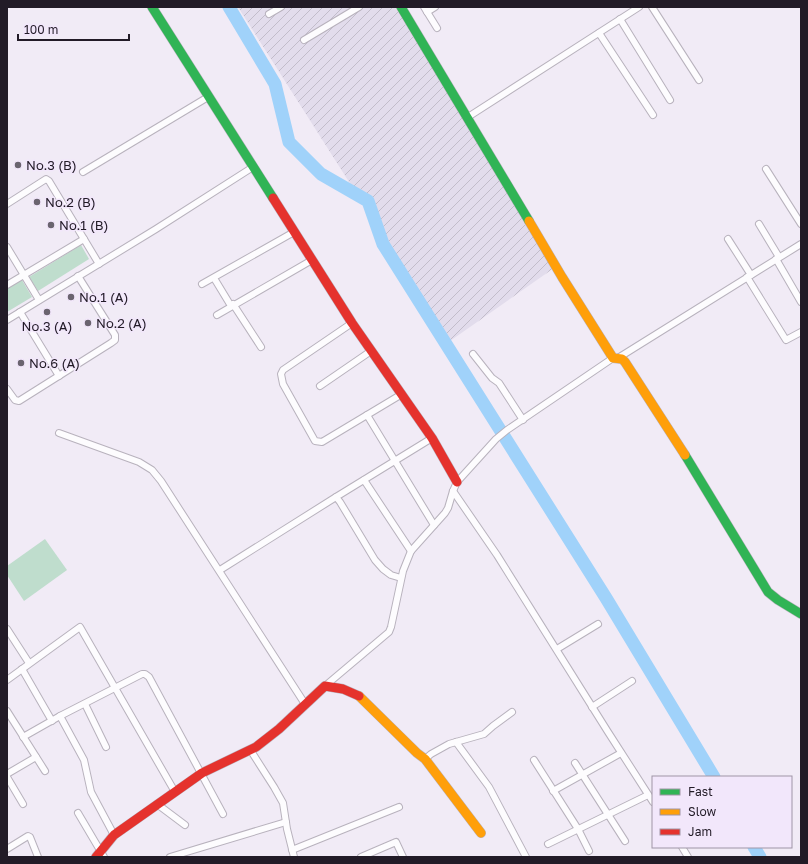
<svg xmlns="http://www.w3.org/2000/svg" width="808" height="864" font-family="'Golos Text',sans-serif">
	<defs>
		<pattern id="industrial-furrows" width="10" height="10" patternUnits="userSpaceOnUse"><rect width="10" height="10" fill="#e2dcec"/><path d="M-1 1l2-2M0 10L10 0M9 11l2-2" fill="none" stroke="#c2bcca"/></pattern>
	</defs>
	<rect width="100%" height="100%" fill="#f1ebf6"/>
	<polygon fill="url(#industrial-furrows)" points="238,7 395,7 554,268 450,341"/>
	<g fill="#bfddcd">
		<polygon points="81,245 89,259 38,291 29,277"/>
		<polygon points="22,280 32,297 7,312 7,289"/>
		<polygon points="45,539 67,570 24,601 7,575 7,566"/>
	</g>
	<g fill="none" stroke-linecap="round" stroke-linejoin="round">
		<g stroke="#a0d2fa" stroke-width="13">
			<polyline points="229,7 275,84 289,142 321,174 368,201 383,244 606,598 714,777"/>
			<polyline points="754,847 760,857"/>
		</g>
		<g stroke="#b8b2bd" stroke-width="8">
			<g id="street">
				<polyline points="424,7 437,28"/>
				<polyline points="652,7 699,80"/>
				<polyline points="427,12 435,7"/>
				<polyline points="269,14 281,7"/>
				<polyline points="620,19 670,100"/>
				<polyline points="599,33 653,115"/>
				<polyline points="304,40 359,7"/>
				<polyline points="468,117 639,7"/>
				<polyline points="766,169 801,224"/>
				<polyline points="83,172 208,97"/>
				<polyline points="7,204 46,179 49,181 99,264"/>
				<polyline points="759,224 779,257"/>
				<polyline points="728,239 751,275"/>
				<polyline points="7,247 39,300"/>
				<polyline points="776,259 801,302"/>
				<polyline points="747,277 786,340 801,332"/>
				<polyline points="214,278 231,306"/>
				<polyline points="202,284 294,232"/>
				<polyline points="7,285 84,239"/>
				<polyline points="233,304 261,347"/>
				<polyline points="20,312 59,376"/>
				<polyline points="217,315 312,260"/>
				<polyline points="7,320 156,229 253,167"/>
				<polyline points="352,323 283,370 281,374 283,384 315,441 322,442 402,394"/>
				<polyline points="473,354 492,378 499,383 523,420"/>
				<polyline points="618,358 801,244"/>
				<polyline points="320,386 371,351"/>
				<polyline points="7,389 15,400 19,401 111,343 115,340 115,335 78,276"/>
				<polyline points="367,415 434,525"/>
				<polyline points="59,433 139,462 152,470 161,481 305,704"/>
				<polyline points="364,480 411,551"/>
				<polyline points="453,491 497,555 608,732 653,802"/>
				<polyline points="220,570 336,497"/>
				<polyline points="401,578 391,575 383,569 375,560 340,502 336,497 432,438"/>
				<polyline points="7,629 29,663"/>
				<polyline points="557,649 598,624"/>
				<polyline points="22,669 52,721"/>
				<polyline points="7,680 80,627 175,792"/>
				<polyline points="325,686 389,632 391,627 403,571 411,551 445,513 448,508 453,491 457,482 496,439 507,430 613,358"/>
				<polyline points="85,704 106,747"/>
				<polyline points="592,707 632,681"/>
				<polyline points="7,711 45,771"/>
				<polyline points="23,737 60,716"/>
				<polyline points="456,742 489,787 526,857"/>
				<polyline points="251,751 274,787 283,803 287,829 294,857"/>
				<polyline points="425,759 431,754 449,744 484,734 493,726 512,712"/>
				<polyline points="534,760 578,829 589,851"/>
				<polyline points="575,763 625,841"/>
				<polyline points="7,774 36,757"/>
				<polyline points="7,777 23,804"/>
				<polyline points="553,791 621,753"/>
				<polyline points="157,804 185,825"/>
				<polyline points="78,813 104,857"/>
				<polyline points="114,835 91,792 84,760 60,716 142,674 145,674 149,677 223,814"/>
				<polyline points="548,844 648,795"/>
				<polyline points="682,847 688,857"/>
				<polyline points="7,849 28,836 30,837 38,857"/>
				<polyline points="292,850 399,807"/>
				<polyline points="170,857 286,822"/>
				<polyline points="361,857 396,842 403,857"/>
			</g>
		</g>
		<g stroke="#b8b2bd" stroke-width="10">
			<g id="fast">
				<polyline points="152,7 273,198"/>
				<polyline points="401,7 529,221"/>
				<polyline points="685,455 768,592 778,600 801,614"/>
			</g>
		</g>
		<g stroke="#b8b2bd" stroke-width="10">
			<g id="slow">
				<polyline points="529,221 562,277 613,358 622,359 625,362 685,455"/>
				<polyline points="359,696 417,753 425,759 481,833"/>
			</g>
		</g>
		<g stroke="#b8b2bd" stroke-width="10">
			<g id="jam">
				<polyline points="273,198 352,323 432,438 457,482"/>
				<polyline points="96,857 114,835 202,773 256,747 279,729 325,686 343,689 359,696"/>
			</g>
		</g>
		<use href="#street" stroke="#fdfcfe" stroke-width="6"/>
		<use href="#fast" stroke="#30b455" stroke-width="9"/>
		<use href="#slow" stroke="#ff9f0a" stroke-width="9"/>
		<use href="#jam" stroke="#e5322d" stroke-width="9"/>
	</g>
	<g fill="#6a646f" stroke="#f2e7fb" stroke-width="1.5">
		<circle cx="18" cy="165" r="4"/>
		<circle cx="37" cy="202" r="4"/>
		<circle cx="51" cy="225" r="4"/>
		<circle cx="71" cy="297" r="4"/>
		<circle cx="47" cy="312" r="4"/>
		<circle cx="88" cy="323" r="4"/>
		<circle cx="21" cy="363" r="4"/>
	</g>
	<g text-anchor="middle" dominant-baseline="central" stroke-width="3" stroke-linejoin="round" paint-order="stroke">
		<g font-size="13" fill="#221b27" stroke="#f2e7fb" text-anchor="start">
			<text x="26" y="165">No.3 (B)</text>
			<text x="45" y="202">No.2 (B)</text>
			<text x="59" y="225">No.1 (B)</text>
			<text x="79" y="297">No.1 (A)</text>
			<text x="96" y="323">No.2 (A)</text>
			<text x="47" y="326" text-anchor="middle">No.3 (A)</text>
			<text x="29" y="363">No.6 (A)</text>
		</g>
	</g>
	<rect width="808" height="864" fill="none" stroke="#221b27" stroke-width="16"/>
	<rect x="652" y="776" width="140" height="72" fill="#f2e7fb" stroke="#9f95a6"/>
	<rect x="660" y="789" width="20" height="6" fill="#30b455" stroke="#9f95a6"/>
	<text x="688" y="796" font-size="12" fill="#221b27">Fast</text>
	<rect x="660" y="809" width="20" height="6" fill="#ff9f0a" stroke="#9f95a6"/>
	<text x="688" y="816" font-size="12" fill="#221b27">Slow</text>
	<rect x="660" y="829" width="20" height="6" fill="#e5322d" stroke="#9f95a6"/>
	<text x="688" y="836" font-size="12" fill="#221b27">Jam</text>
	<path d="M18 34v6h111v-6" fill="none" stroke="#221b27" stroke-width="2"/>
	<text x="24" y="34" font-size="12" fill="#221b27" stroke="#f2e7fb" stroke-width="3" paint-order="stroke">100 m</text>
</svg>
